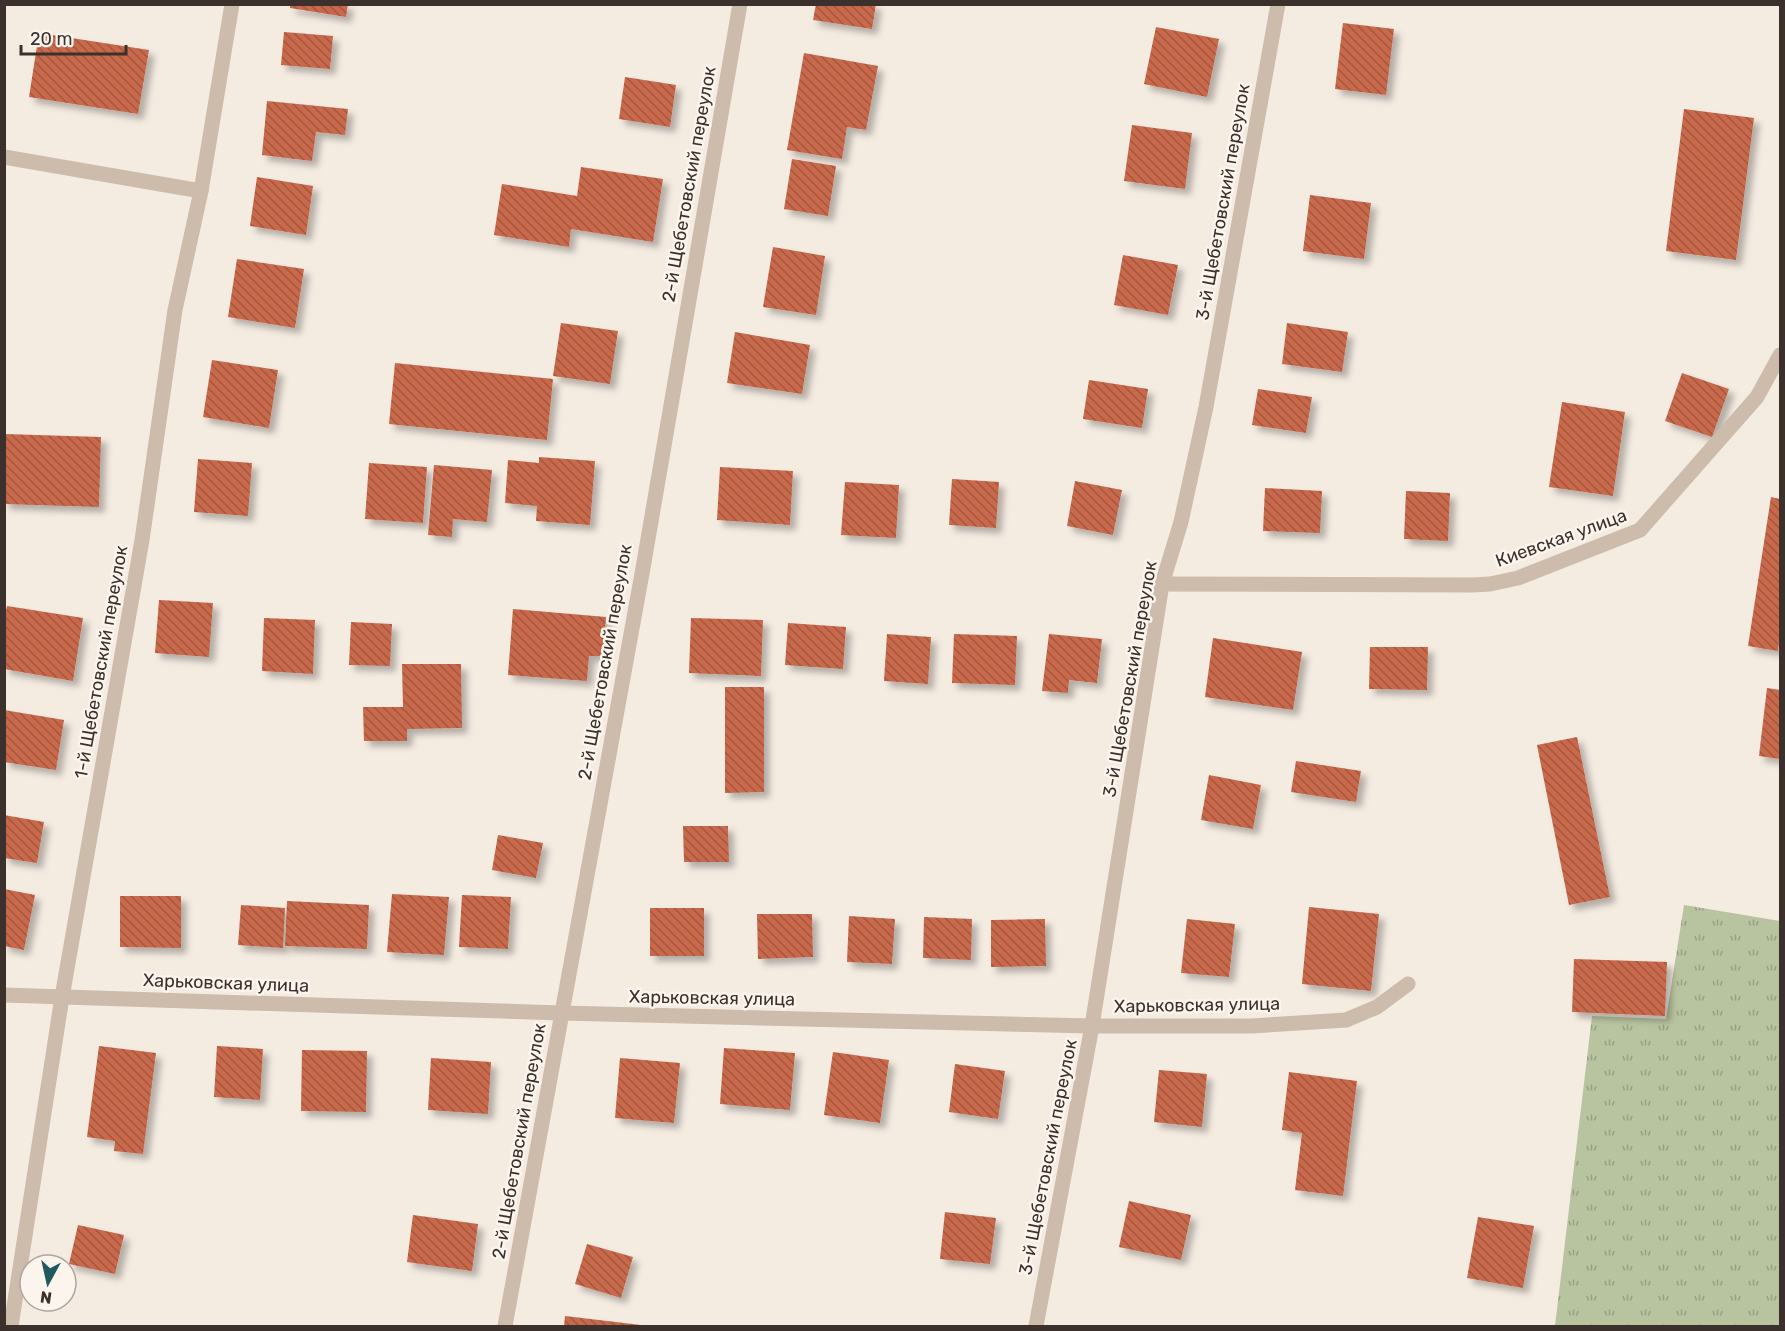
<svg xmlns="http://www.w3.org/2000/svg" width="1785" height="1331" font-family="Rubik,sans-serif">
	<defs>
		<pattern id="grass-tufts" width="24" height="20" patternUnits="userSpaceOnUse" patternTransform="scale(1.5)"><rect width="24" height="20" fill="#b8c4a0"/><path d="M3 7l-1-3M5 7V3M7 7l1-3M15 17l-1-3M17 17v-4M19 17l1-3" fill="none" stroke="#97a083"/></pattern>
		<pattern id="building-back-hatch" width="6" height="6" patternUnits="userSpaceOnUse" patternTransform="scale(1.5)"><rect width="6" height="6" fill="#c8694b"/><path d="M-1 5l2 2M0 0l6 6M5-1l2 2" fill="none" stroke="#a4573f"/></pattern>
		<filter id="shadow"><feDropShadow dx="5.5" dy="5.5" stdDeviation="3" flood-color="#0004"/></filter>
	</defs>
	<rect width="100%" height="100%" fill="#f4ebe1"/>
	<polygon fill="url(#grass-tufts)" points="1684,905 1780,921 1780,1326 1555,1326 1592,1016 1666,1019"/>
	<g fill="url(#building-back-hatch)" filter="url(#shadow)">
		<polygon points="290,4 348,4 346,17 290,8"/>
		<polygon points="816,4 876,4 872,29 813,20"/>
		<polygon points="1343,23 1394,29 1386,95 1335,89"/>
		<polygon points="1156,27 1219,39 1207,97 1144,84"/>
		<polygon points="284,32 333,36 330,69 281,65"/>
		<polygon points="39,33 149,50 138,114 29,97"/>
		<polygon points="804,53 878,66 866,130 847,127 842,159 787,150"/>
		<polygon points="625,77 676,85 670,127 619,119"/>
		<polygon points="267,101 348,109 345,135 316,132 312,161 262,155"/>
		<polygon points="1684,109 1754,118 1736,260 1666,251"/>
		<polygon points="1132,125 1192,133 1185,189 1124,181"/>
		<polygon points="792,159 836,166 828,216 784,209"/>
		<polygon points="581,167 663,179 653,242 571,229 569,247 494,235 502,184 577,196"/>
		<polygon points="257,177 313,186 306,235 250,226"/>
		<polygon points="1310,195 1371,203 1364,259 1303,251"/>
		<polygon points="773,247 825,256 816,315 763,307"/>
		<polygon points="1123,255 1178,265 1168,315 1114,305"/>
		<polygon points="237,259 304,269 295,328 228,317"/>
		<polygon points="561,323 618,331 610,384 553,376"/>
		<polygon points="1287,323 1348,332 1342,372 1282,364"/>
		<polygon points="735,332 810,345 802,394 727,383"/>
		<polygon points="212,360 278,370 269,428 203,417"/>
		<polygon points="395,363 553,379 547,440 389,424"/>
		<polygon points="1682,373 1729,389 1712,437 1665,421"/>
		<polygon points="1089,380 1148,389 1142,428 1083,419"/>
		<polygon points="1258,389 1312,397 1306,433 1252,425"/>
		<polygon points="1562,402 1625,412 1613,496 1549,487"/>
		<polygon points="4,434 101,437 99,507 4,504"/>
		<polygon points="539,457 595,461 590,525 536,521 537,506 505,503 508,460 539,463"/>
		<polygon points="198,459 252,463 248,516 194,512"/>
		<polygon points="369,463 427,467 423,523 365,519"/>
		<polygon points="434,465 492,470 487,522 453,519 452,537 428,535"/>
		<polygon points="720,467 793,471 790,525 717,520"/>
		<polygon points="952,479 999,482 996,528 949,525"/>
		<polygon points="1075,481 1122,490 1113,535 1067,526"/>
		<polygon points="845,482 899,485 896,538 841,535"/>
		<polygon points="1265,488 1322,491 1320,533 1263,531"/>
		<polygon points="1406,491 1450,493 1448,541 1404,539"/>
		<polygon points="1771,497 1780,499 1780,632 1778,651 1748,646"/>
		<polygon points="159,600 213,603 209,657 155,653"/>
		<polygon points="7,606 83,618 73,681 4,669 4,621"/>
		<polygon points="513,609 606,617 603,656 589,656 587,681 508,675"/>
		<polygon points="264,618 315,620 313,674 262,671"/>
		<polygon points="691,618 763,620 761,676 689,673"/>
		<polygon points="351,622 392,624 390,666 349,665"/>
		<polygon points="788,623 846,627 843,669 785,665"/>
		<polygon points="887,634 931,637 928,684 884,681"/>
		<polygon points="954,634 1017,636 1015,685 952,683"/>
		<polygon points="1049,634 1102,639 1097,683 1069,680 1068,693 1042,691"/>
		<polygon points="1213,638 1302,652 1293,710 1205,697"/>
		<polygon points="1370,647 1428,647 1427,690 1369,689"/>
		<polygon points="402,664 461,664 462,728 407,729 407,741 364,741 363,707 403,707"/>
		<polygon points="725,687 764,687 764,792 725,793"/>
		<polygon points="1767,688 1780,690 1780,759 1759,756"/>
		<polygon points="4,710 64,720 56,770 4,762"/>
		<polygon points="1577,737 1610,897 1569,905 1537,745"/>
		<polygon points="1296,761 1361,771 1356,802 1291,792"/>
		<polygon points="1209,775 1261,785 1253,829 1201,820"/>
		<polygon points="4,815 44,822 37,863 4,858"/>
		<polygon points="683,826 728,826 729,862 684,862"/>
		<polygon points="498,835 543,843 536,878 492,870"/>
		<polygon points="4,889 35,895 24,950 4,946"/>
		<polygon points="392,894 449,897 444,955 387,952"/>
		<polygon points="462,895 511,897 508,949 459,947"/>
		<polygon points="120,896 181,896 181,948 120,947"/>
		<polygon points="287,901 369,905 367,949 285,946"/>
		<polygon points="241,905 285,908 283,948 238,945"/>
		<polygon points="1309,907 1379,914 1371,991 1302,984"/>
		<rect x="650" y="908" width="54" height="48"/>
		<polygon points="757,914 812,914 813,957 758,959"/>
		<polygon points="849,916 895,919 892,964 847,962"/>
		<polygon points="924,917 972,919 971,960 923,958"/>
		<polygon points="1045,919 1046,966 991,967 991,920"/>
		<polygon points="1187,919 1235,924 1229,977 1181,973"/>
		<polygon points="1574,959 1667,962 1665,1016 1572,1012"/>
		<polygon points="99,1046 156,1053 143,1154 114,1151 115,1141 87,1137"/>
		<polygon points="217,1046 263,1049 260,1100 214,1097"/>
		<polygon points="724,1048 795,1053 790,1110 720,1104"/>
		<polygon points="302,1050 367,1051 366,1112 301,1111"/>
		<polygon points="833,1052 889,1060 880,1123 824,1115"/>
		<polygon points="431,1058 491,1062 488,1114 428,1110"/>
		<polygon points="620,1058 680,1063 674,1123 615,1118"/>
		<polygon points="955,1064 1005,1071 998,1119 949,1112"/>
		<polygon points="1159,1070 1207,1074 1202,1127 1154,1122"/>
		<polygon points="1289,1072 1357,1081 1343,1196 1295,1190 1302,1133 1282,1130"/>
		<polygon points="1129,1201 1191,1215 1181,1260 1119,1247"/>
		<polygon points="945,1212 996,1218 990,1264 940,1259"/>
		<polygon points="413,1215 478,1224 472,1271 407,1262"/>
		<polygon points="1478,1217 1534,1226 1523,1288 1467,1278"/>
		<polygon points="78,1225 124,1235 115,1274 69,1264"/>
		<polygon points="587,1244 633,1257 621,1298 575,1284"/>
		<polygon points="565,1316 641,1325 641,1326 564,1326"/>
	</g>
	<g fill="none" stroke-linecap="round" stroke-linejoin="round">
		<g stroke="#cdbbac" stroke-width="15">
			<polyline points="4,157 201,191"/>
			<polyline points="1162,584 1472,585 1490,584 1518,578 1640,530 1757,397 1780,355"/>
			<polyline points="4,995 561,1013 1092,1026 1252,1026 1346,1020 1377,1007 1408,984"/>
			<polyline points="11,1326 62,997 142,540 175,310 201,191 232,4"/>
			<polyline points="505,1326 643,568 740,4"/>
			<polyline points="1036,1326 1092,1026 1162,584 1181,522 1206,407 1278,4"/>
		</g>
	</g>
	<g text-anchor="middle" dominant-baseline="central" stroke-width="5" stroke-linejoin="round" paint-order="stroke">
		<g font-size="18" fill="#3b302b" stroke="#fbf5ee">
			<text transform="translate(689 184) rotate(-80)">2-й Щебетовский переулок</text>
			<text transform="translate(1223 202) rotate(-80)">3-й Щебетовский переулок</text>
			<text transform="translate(1561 538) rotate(-20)">Киевская улица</text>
			<text transform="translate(101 662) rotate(-80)">1-й Щебетовский переулок</text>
			<text transform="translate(605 662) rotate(-80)">2-й Щебетовский переулок</text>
			<text transform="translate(1130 679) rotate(-80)">3-й Щебетовский переулок</text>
			<text transform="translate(226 983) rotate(2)">Харьковская улица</text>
			<text transform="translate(712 998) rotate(1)">Харьковская улица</text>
			<text transform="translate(1197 1005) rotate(-1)">Харьковская улица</text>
			<text transform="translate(519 1141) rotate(-80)">2-й Щебетовский переулок</text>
			<text transform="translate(1048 1157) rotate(-79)">3-й Щебетовский переулок</text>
		</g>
	</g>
	<rect width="1785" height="1331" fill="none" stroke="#3b302b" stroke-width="12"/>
	<g transform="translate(48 1283) rotate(188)"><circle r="28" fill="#fbf5ee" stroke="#aea6a0" stroke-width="1.5"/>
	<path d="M0-4.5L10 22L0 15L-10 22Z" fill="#1f5a5e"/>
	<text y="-9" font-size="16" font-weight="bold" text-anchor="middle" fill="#3b302b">N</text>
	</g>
	<path d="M21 45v9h105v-9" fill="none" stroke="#3b302b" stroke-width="3"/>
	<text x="30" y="45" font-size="18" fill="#3b302b" stroke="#fbf5ee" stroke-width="4.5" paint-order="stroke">20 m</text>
</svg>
